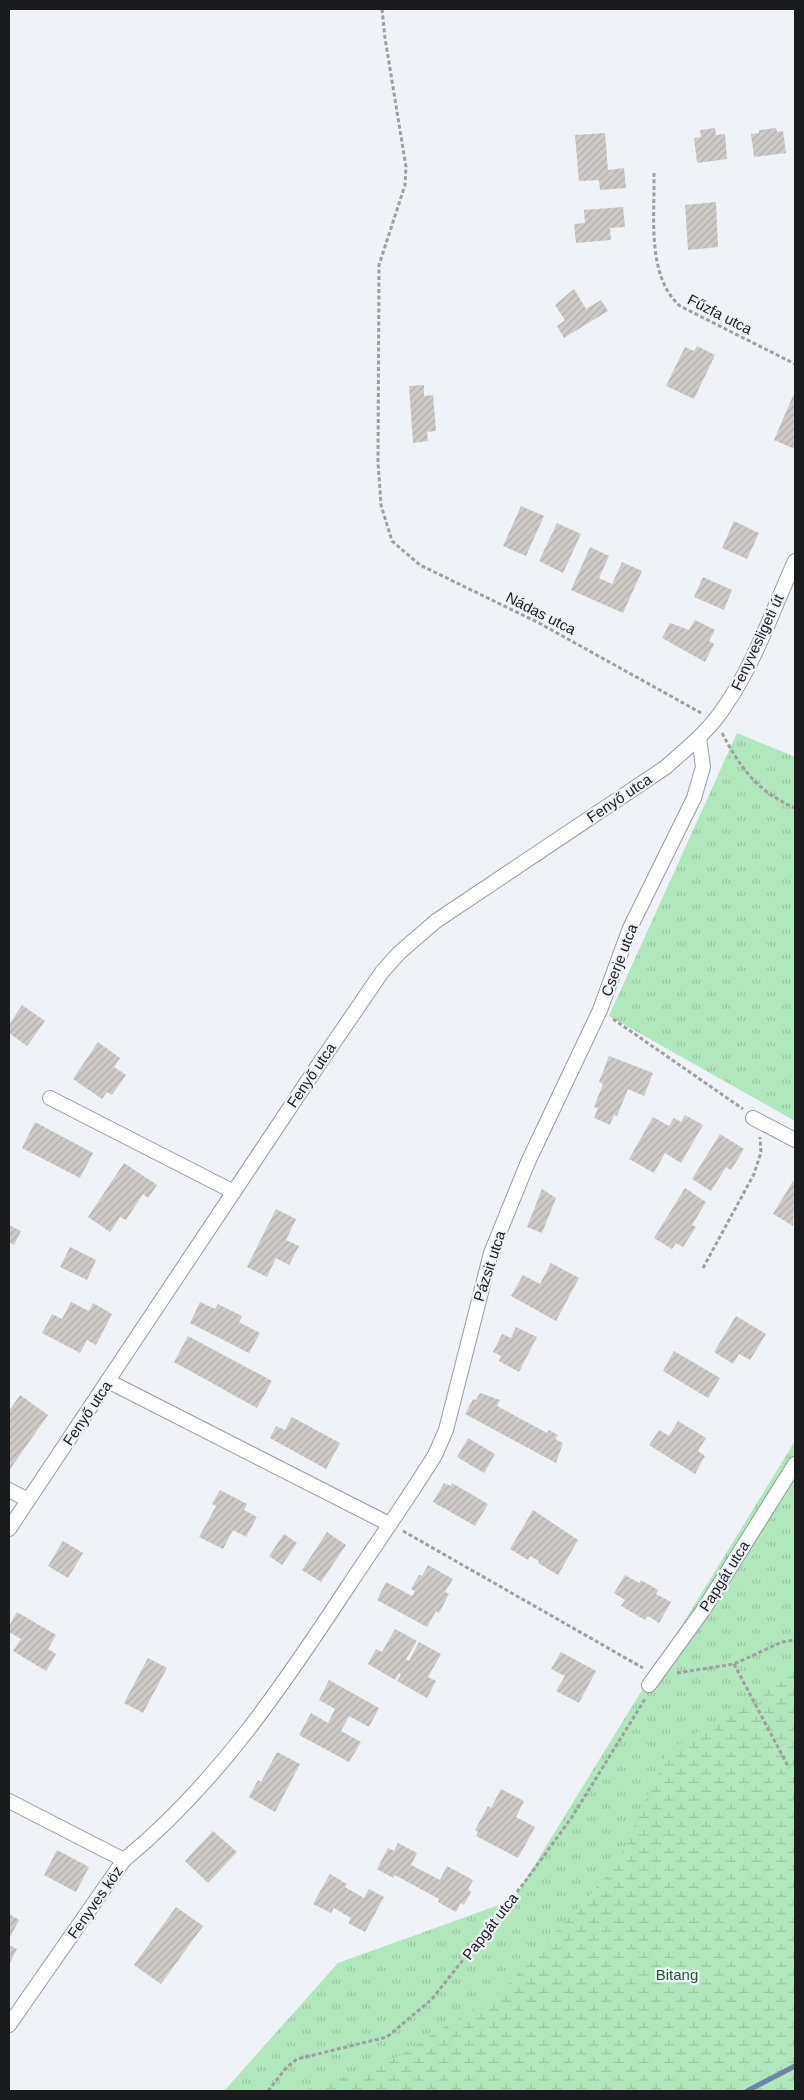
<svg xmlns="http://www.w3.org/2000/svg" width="804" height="2100" font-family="Helvetica,sans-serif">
	<defs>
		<pattern id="grass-tufts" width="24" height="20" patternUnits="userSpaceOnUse" patternTransform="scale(1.25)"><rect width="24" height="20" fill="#b0e7bc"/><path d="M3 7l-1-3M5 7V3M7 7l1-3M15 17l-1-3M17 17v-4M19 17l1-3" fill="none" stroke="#97c6a1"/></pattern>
		<pattern id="wetland-marsh" width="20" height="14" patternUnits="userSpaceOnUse" patternTransform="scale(1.25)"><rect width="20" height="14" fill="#b0e7bc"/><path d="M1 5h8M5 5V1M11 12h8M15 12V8" fill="none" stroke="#97c6a1"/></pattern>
		<pattern id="building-hatch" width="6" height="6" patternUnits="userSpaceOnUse" patternTransform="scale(1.25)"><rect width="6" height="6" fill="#cecac7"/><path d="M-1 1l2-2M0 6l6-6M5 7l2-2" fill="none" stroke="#b0adaa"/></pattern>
	</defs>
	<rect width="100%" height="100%" fill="#eff2f6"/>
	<g fill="url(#grass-tufts)">
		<polygon points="737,733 795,757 795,1121 609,1016"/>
		<polygon points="795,1441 795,2091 224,2091 338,1963 513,1900"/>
	</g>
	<polygon fill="url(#wetland-marsh)" points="795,1670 795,2091 306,2091 315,2085 383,2066 503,1990 616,1866 668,1751"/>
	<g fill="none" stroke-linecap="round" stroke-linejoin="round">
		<polyline stroke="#6d83a8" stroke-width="5" points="747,2091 795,2066"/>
	</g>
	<g fill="url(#building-hatch)">
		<polygon points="715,128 716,135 725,134 727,159 697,163 694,138 701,137 700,130"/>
		<polygon points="776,128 777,132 783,131 786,153 754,157 751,134 759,133 759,130"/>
		<polygon points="605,133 608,170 624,168 626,188 600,190 599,180 579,181 575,135"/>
		<polygon points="716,202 718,247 688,250 685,205"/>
		<polygon points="623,207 625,227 610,228 611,240 576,243 574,224 585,223 584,210"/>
		<polygon points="574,289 586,309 601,300 608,311 564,338 557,326 565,320 555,305"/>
		<polygon points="697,346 715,355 694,399 666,386 685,347 694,351"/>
		<polygon points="424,385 424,396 433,395 436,431 427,432 428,441 413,443 409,386"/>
		<polygon points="795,391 795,449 774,440"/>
		<polygon points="521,506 544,516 526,556 503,546"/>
		<polygon points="734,521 759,533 747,559 722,548"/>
		<polygon points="557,523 581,534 563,573 539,561"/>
		<polygon points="590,547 609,556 599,578 612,584 622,562 642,571 623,613 571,590"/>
		<polygon points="703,577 732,590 724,610 694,597"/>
		<polygon points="695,620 715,630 709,641 714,644 705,662 662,638 670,623 689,630"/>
		<polygon points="22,1005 45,1021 27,1046 9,1033 9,1025"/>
		<polygon points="98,1042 120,1058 114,1067 126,1075 112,1095 107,1092 102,1099 73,1079"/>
		<polygon points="609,1056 653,1073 644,1096 628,1089 617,1116 614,1115 610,1125 594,1118 598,1108 594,1107 603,1084 599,1082"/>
		<polygon points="685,1115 703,1125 681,1163 665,1153 654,1173 629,1159 653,1117 669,1126 674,1118 681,1122"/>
		<polygon points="35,1122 93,1153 80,1178 22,1148"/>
		<polygon points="720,1134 744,1149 731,1170 726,1167 711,1191 692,1179"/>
		<polygon points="124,1163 157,1185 148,1198 143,1194 126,1220 120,1217 110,1232 88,1217"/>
		<polygon points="793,1181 795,1183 793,1226 773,1214"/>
		<polygon points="685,1188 706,1202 692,1225 696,1227 683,1247 676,1243 672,1249 654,1238"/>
		<polygon points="542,1189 556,1198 542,1233 527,1227"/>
		<polygon points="276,1209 296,1219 286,1240 299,1246 289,1265 276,1258 267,1277 247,1267"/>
		<polygon points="9,1225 21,1231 14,1245 9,1242"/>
		<polygon points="70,1247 96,1260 87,1280 60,1267"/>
		<polygon points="551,1263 579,1278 556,1321 511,1296 523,1275 540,1284"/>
		<polygon points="71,1302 89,1311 93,1303 112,1314 96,1345 87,1340 80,1353 42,1333 52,1314 62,1319"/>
		<polygon points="200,1302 215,1309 218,1304 242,1316 239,1322 260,1333 249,1353 190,1323"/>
		<polygon points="736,1316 766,1334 750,1360 739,1354 733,1364 714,1352"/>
		<polygon points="516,1327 537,1337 519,1372 499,1361 501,1356 493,1352 502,1334 511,1338"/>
		<polygon points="188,1336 272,1381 257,1408 174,1362"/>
		<polygon points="674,1351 720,1378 708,1398 663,1371"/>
		<polygon points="480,1393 500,1400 497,1406 547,1433 549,1430 558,1435 555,1439 563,1443 556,1463 465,1414 473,1399 476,1400"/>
		<polygon points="20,1395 48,1415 10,1469 9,1411"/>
		<polygon points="292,1417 340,1443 326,1469 270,1438 276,1426 285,1430"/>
		<polygon points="678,1421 706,1438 698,1451 705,1456 695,1474 649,1445 659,1430 669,1436"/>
		<polygon points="468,1438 495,1454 484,1473 457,1457"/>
		<polygon points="444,1483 451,1486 452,1483 488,1504 475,1526 433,1502"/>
		<polygon points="220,1490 247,1504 244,1510 257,1517 246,1537 233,1530 223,1549 199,1537 216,1506 212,1504"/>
		<polygon points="533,1510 578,1540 558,1575 538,1563 539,1561 530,1556 528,1560 510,1549"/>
		<polygon points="327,1532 346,1545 321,1582 302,1570"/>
		<polygon points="284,1534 297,1543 282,1565 269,1556"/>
		<polygon points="63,1541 83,1553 68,1578 48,1566"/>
		<polygon points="428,1565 453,1579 445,1592 449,1594 439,1613 436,1611 427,1627 377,1600 386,1582 412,1596 415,1591 411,1589 419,1575 422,1576"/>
		<polygon points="625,1575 639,1583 641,1580 658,1590 656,1594 671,1602 659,1623 648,1616 645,1620 621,1606 625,1600 614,1593"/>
		<polygon points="17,1612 56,1635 48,1649 56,1654 46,1671 13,1651 21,1639 9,1632 9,1626"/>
		<polygon points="395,1629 417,1641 406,1659 409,1661 419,1642 441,1654 428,1677 436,1681 427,1698 397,1681 401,1675 399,1673 395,1680 368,1664 376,1649 382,1652"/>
		<polygon points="561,1652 596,1671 579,1703 556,1691 565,1676 551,1669"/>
		<polygon points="148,1658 167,1668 143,1713 124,1703"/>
		<polygon points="329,1680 379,1708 369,1727 349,1716 341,1731 361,1742 349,1762 299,1735 311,1713 328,1723 335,1709 319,1700"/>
		<polygon points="277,1752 300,1764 275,1812 249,1797 258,1780 261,1782"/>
		<polygon points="501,1789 524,1801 516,1817 535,1827 518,1858 476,1836 478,1832 475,1830 488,1806 491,1808"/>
		<polygon points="213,1831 237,1852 208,1883 185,1861"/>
		<polygon points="398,1843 417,1853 411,1865 440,1880 447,1866 473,1880 468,1890 471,1892 464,1905 461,1903 456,1912 438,1902 439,1899 395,1875 393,1878 377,1869 388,1848 394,1851"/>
		<polygon points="57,1850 89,1867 76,1892 44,1875"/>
		<polygon points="330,1874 347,1884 345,1887 364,1898 369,1889 384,1897 365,1932 348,1923 351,1918 334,1908 331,1913 313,1904"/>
		<polygon points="176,1907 203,1926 161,1984 134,1965"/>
		<polygon points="9,1914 19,1920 9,1939"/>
		<polygon points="9,1945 17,1949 9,1965"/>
	</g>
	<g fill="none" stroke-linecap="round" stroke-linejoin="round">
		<g stroke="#979a9e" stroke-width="16">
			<g id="street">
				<polyline points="50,1098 234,1192"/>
				<polyline points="753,1118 795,1140"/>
				<polyline points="108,1381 389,1524"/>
				<polyline points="9,1490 28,1500"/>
				<path d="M 9,1529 L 315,1070 L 382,972 L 399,953 L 436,921 L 666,767 C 687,748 710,730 725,706 C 754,665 774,607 795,561"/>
				<polyline points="649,1685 704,1609 795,1464"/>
				<polyline points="9,1801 124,1860 9,2025"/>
				<path d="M 124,1860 C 217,1784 284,1684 349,1585 C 378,1541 408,1499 435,1455 L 446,1430 L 491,1253 L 528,1162 L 600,1010 L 630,928 L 694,798 L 703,767 L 699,738"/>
			</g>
		</g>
		<g stroke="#9d9fa2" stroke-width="3" stroke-dasharray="4 2.5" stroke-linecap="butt">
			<polyline points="382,9 385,38 406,167 405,185 379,265 378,462 381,505 392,541 420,565 539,623 703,714"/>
			<path d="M 654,173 C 655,215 646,276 680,306 L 795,364"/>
			<path d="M 722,733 C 741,769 757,791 795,808"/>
			<polyline points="613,1019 743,1109"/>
			<polyline points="703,1268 754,1174 761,1152 760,1137"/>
			<polyline points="403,1531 643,1668"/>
			<polyline points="734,1664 789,1768"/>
			<polyline points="677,1673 734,1664 782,1642 795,1640"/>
			<polyline points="268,2091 286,2068 297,2059 387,2037 432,1999 524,1883 572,1817 645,1699"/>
		</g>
		<use href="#street" stroke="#fff" stroke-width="14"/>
	</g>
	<g text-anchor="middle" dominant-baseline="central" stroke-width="4.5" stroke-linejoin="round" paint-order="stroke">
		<g font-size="15" fill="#1a1b1d" stroke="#eff2f6">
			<text transform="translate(720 314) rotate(27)">Fűzfa utca</text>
			<text transform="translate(541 613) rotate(27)">Nádas utca</text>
			<text transform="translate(757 642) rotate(-65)">Fenyvesligeti út</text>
			<text transform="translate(619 798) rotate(-34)">Fenyő utca</text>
			<text transform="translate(619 960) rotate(-69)">Cserje utca</text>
			<text transform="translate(311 1075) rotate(-56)">Fenyő utca</text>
			<text transform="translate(489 1266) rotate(-72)">Pázsit utca</text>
			<text transform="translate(87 1413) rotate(-56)">Fenyő utca</text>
			<text transform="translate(724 1576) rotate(-58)">Papgát utca</text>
			<text transform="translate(95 1902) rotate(-55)">Fenyves köz</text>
			<text transform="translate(490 1926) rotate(-52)">Papgát utca</text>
		</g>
		<g font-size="15" fill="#1c5930" stroke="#eff2f6">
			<text x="677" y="1974">Bitang</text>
		</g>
	</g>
	<rect width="804" height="2100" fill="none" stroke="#1a1b1d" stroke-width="20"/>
</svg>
